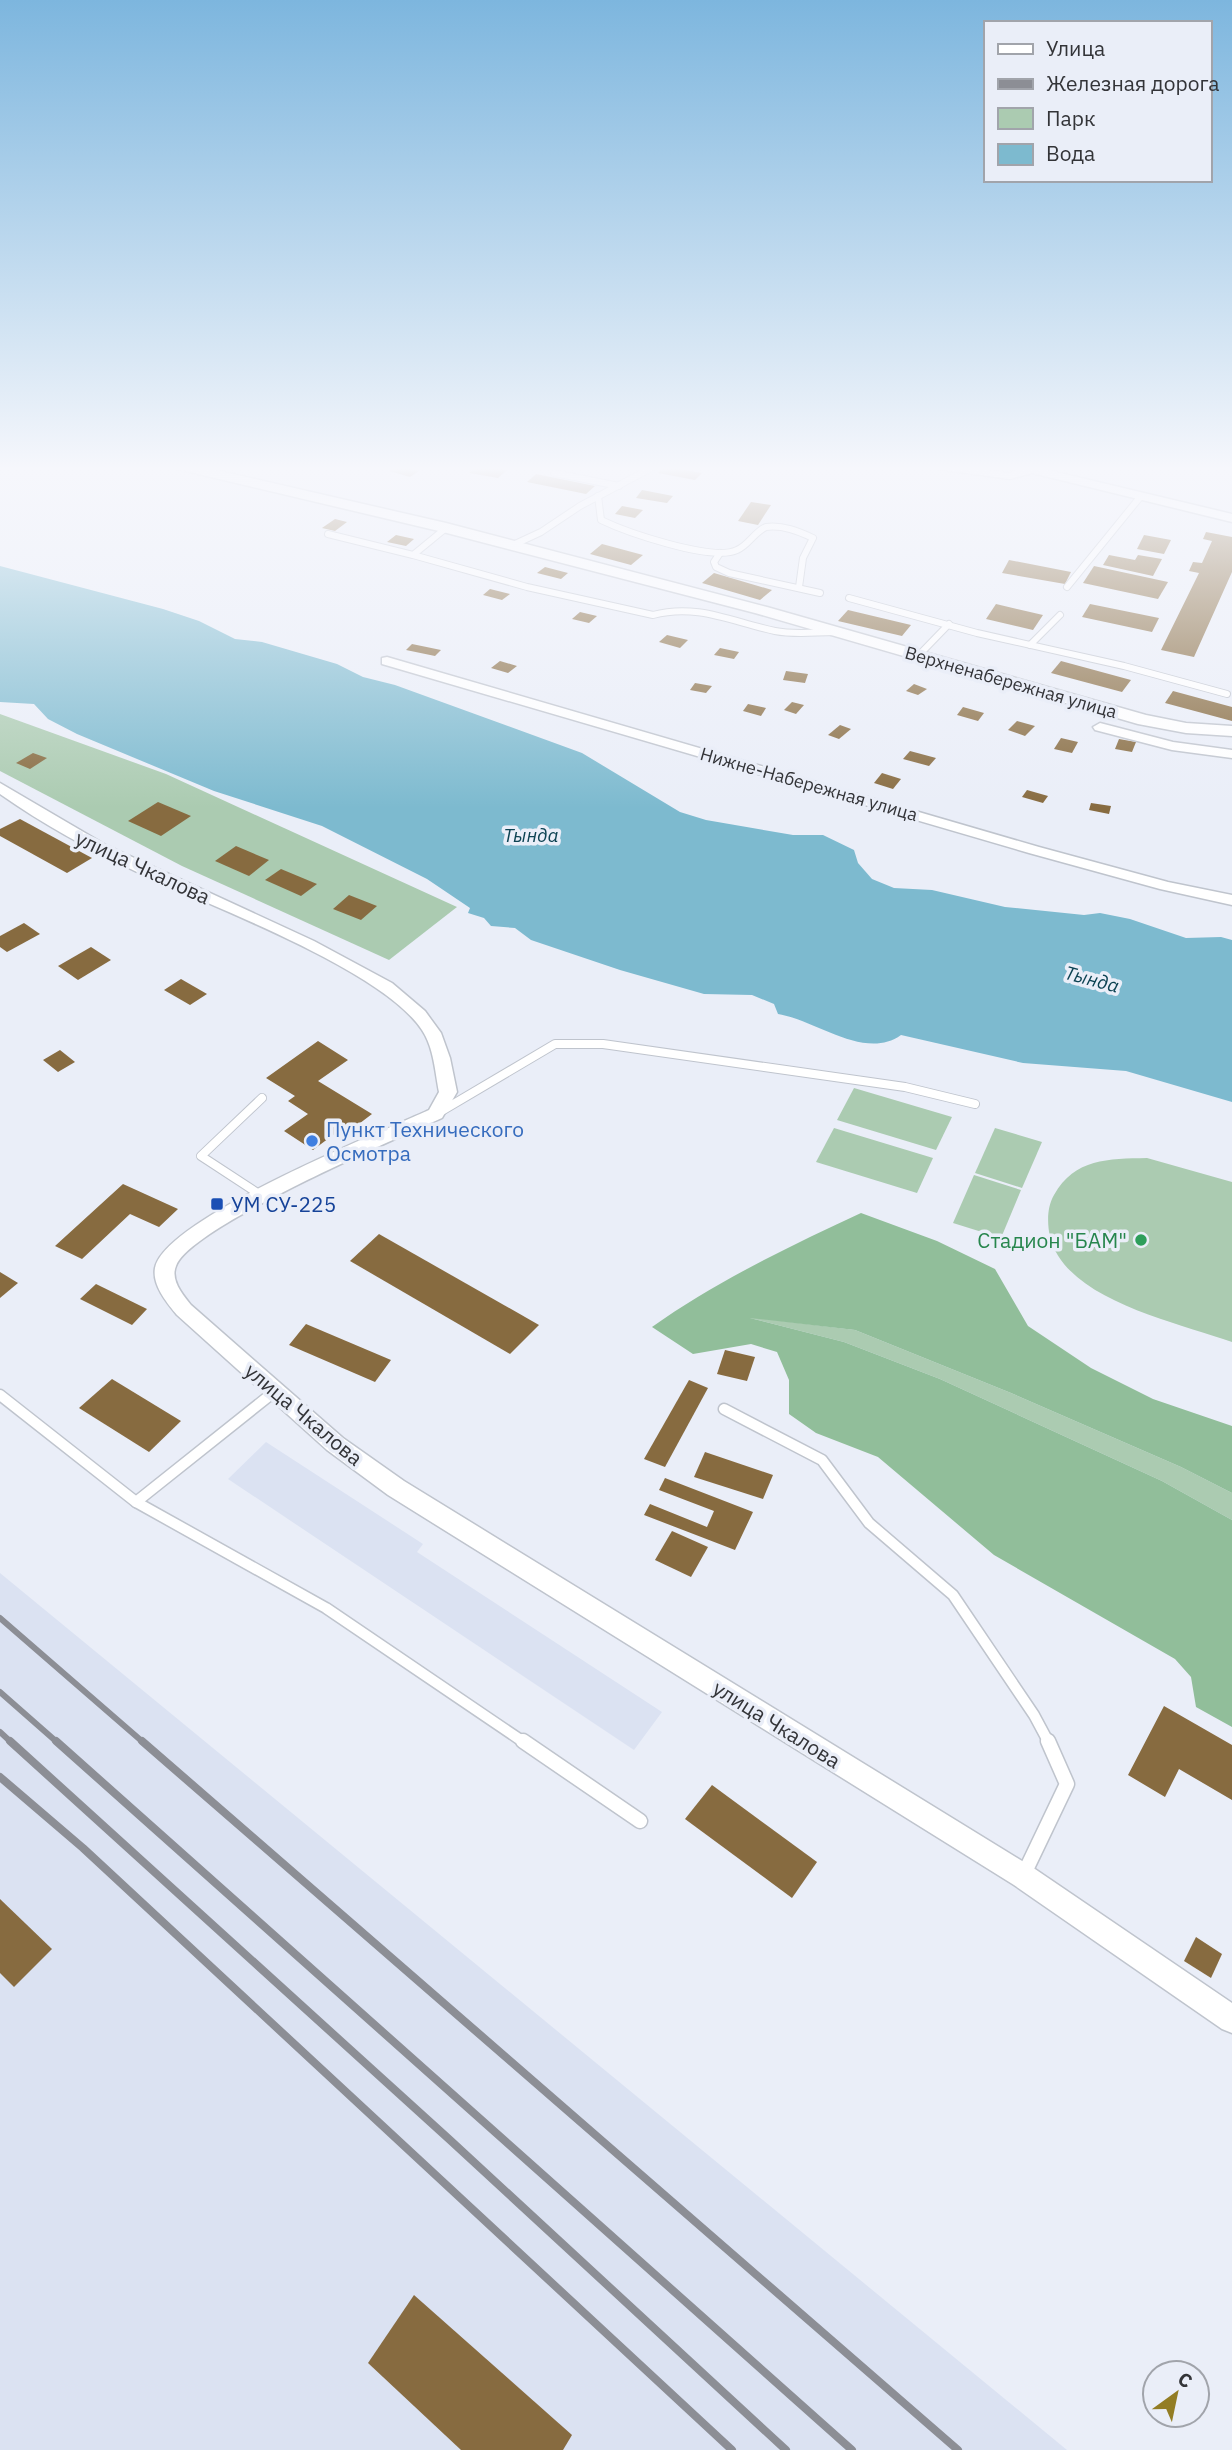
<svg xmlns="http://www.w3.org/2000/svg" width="1232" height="2450" font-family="'IBM Plex Sans',sans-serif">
	<rect width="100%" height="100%" fill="#eaeef8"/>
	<g fill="#dbe2f2">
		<polygon points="266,1442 423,1544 417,1552 662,1712 634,1750 228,1479"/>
		<polygon points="0,1573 1067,2450 0,2450"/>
	</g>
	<g fill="#abcbb1">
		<polygon points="0,714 166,774 457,907 389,960 182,866 0,771"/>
		<polygon points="854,1088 952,1117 936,1150 837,1120"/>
		<polygon points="834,1128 933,1158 917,1193 816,1162"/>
		<polygon points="995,1128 1042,1142 1022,1188 975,1173"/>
		<path d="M 1147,1158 L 1232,1182 L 1232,1342 C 1176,1322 1066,1300 1050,1237 C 1047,1223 1047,1207 1054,1195 C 1075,1158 1108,1159 1147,1158 Z"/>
		<polygon points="974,1175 1021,1190 1001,1238 953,1223"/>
		<polygon points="742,1316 855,1330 1011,1393 1181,1467 1232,1493 1232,1520 1162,1481 940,1379 844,1342"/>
	</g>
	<path fill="#91be9a" d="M 861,1213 L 937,1241 L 995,1269 L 1028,1326 L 1091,1368 L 1153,1399 L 1232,1426 L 1232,1493 L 1181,1467 L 1011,1393 L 855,1330 L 750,1318 L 844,1342 L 940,1379 L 1162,1481 L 1232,1520 L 1232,1727 L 1196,1707 L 1191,1677 L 1175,1659 L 994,1555 L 878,1457 L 816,1433 L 789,1414 L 789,1380 L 777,1352 L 751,1344 L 693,1354 L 652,1327 C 717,1281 788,1247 861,1213 Z"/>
	<path fill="#7dbacf" d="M 0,566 L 163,609 L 199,621 L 235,639 L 262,642 L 337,664 L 363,677 L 395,685 L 582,753 L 680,812 L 706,820 L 793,835 L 823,835 L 854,850 L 858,863 L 872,879 L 894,888 L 932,890 L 1005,907 L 1084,915 L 1100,913 L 1130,919 L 1186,938 L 1221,937 L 1232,940 L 1232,1102 L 1126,1071 L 1023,1063 L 901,1035 C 865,1061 816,1020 778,1014 L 774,1004 L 752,995 L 704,994 L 620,970 L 531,940 L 515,928 L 491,926 L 484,918 L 468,913 L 470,908 L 427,879 L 322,826 L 214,791 L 77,734 L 48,719 L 34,704 L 0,702 Z"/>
	<g fill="#876b40">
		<polygon points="400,466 419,471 410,477 389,471"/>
		<polygon points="477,466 484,466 507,470 498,478 469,473"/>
		<polygon points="666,466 702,473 695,480 658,473"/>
		<polygon points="536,474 595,486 586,494 527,482"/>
		<polygon points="642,490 673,496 667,503 636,498"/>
		<polygon points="751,502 771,505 758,525 738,521"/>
		<polygon points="622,506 643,510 635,518 615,514"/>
		<polygon points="335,519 347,522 335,531 322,528"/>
		<polygon points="1206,532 1232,537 1232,572 1194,657 1161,650 1199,573 1189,571 1193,562 1202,563 1212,541 1203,539"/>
		<polygon points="396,535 414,539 406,546 387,542"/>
		<polygon points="1144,535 1171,540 1164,554 1137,549"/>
		<polygon points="602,544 643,555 631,565 590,554"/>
		<polygon points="1109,555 1135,560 1138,555 1162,559 1153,576 1103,565"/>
		<polygon points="1009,560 1071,572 1065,584 1002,573"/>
		<polygon points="1094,566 1168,582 1158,599 1083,583"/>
		<polygon points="545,567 568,573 561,579 537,573"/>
		<polygon points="714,573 772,590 760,600 702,583"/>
		<polygon points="490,589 510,594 502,600 483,595"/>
		<polygon points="996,604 1043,615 1033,630 986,619"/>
		<polygon points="1090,604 1159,618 1152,632 1082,617"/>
		<polygon points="848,610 911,625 902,636 838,621"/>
		<polygon points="580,612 597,616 589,623 572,619"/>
		<polygon points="667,635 688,640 680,648 659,642"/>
		<polygon points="412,644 441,650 435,656 406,650"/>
		<polygon points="720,648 739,652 734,659 714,655"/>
		<polygon points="500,661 517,666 508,673 491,668"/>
		<polygon points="1061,661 1131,680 1122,692 1051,673"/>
		<polygon points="786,671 808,674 805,683 783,680"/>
		<polygon points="695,683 712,686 706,693 690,690"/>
		<polygon points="914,684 927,689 918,695 906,691"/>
		<polygon points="1173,691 1232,707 1232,721 1165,703"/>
		<polygon points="792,702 804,705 796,714 784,710"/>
		<polygon points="748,704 766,708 761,716 743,711"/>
		<polygon points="963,707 984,713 978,721 957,715"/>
		<polygon points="1017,721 1035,726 1025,736 1008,730"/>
		<polygon points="840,725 851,729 839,739 828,735"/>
		<polygon points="1061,738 1078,742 1072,753 1054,749"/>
		<polygon points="1119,739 1136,742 1132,752 1115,749"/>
		<polygon points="910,751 936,758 929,766 903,759"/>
		<polygon points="33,753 47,758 30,769 16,763"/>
		<polygon points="882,773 901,779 893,789 874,783"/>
		<polygon points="1027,790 1048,796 1043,803 1022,797"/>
		<polygon points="158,802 191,816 161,836 128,821"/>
		<polygon points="1091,803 1111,806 1109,814 1089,810"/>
		<polygon points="20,819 92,858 67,873 0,836 0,829"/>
		<polygon points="236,846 269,860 249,876 215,861"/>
		<polygon points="281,869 317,884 301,896 265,880"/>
		<polygon points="349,895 377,906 361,920 333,909"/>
		<polygon points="24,923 40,934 7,952 0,947 0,936"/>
		<polygon points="91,947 111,960 78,980 58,966"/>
		<polygon points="181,979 207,994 190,1005 164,990"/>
		<polygon points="318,1041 348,1060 318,1081 372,1114 343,1136 337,1132 313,1150 284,1131 308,1114 288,1101 295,1096 266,1078"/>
		<polygon points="60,1050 75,1062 58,1072 43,1060"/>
		<polygon points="123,1184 178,1209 159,1227 130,1214 82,1259 55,1246"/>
		<polygon points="379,1234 539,1325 510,1354 350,1261"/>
		<polygon points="0,1272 18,1283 0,1298"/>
		<polygon points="96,1284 147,1309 132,1325 80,1299"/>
		<polygon points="306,1324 391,1360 375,1382 289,1345"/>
		<polygon points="725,1350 755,1357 747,1381 717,1374"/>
		<polygon points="112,1379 181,1421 149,1452 79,1408"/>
		<polygon points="689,1380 708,1388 665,1467 644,1459"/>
		<polygon points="705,1452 773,1475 763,1499 694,1477"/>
		<polygon points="665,1478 753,1512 735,1550 644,1515 650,1504 707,1527 714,1511 659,1490"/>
		<polygon points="672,1531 708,1547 691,1577 655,1560"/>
		<polygon points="1164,1706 1232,1745 1232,1800 1179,1769 1165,1797 1128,1775"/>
		<polygon points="712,1785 817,1862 792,1898 685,1819"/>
		<polygon points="0,1899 52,1949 14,1987 0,1973"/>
		<polygon points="1196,1937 1222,1954 1211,1978 1184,1961"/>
		<polygon points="414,2295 572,2435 563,2450 461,2450 368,2363"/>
	</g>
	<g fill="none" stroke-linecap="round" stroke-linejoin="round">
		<g stroke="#bfc4cd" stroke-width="8">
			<g id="service-far3">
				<polyline points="554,473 619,486"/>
				<path d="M 598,496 L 601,520 C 626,532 712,562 737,550 C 749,545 754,532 766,527 C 783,525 798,531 813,538 L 803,558 L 799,587"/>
				<polyline points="328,534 413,555 446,528"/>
				<polyline points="513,545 541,532 580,506 655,466"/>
				<polyline points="720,553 714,562 716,567 729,573 820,593"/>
				<path d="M 413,555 L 527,587 L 653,615 C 697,603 732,622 775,631 C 795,635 815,632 835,632"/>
				<polyline points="1067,587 1141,496"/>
				<polyline points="849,598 977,633 1124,666 1227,694"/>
				<polyline points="1030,645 1060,615"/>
				<polyline points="919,655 949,624"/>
			</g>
		</g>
		<g stroke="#bfc4cd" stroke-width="10">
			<g id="service-far2">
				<polyline points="262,1098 201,1156 262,1196"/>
				<polyline points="440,1112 555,1044 603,1044 905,1087 975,1104"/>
			</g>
		</g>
		<g stroke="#bfc4cd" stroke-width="13">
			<g id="service-far1">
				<polyline points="0,1395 136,1502 274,1392"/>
				<polyline points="724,1409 822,1460 869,1523 953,1595 1034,1715 1049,1743"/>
				<polyline points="136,1502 326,1608 525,1743"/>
			</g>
		</g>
		<g stroke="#bfc4cd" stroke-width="17">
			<g id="service">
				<polyline points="523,1741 640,1821"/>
				<polyline points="1023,1876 1067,1784 1048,1741"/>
			</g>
		</g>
		<g stroke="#bfc4cd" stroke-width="3">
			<g id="minor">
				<polygon points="931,466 958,466 1009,473 1031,466 1232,514 1232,522 1032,473 1010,479 937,469"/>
				<polygon points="387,657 1039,847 1168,882 1232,895 1232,905 1160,889 1029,853 382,664 382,658"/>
				<polygon points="1100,723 1173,742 1232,750 1232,758 1172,750 1095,730 1093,727"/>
				<path d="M 0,783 L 104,844 L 314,941 L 392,983 L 425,1011 L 441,1033 L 450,1058 L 457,1092 L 442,1118 C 396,1139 190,1227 176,1266 C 170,1280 183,1295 191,1305 L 343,1438 L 404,1481 L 1032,1867 L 1232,2003 L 1232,2033 L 1222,2029 L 1014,1885 L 388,1495 L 327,1450 L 177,1315 C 167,1303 152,1285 155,1268 C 164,1219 381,1132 429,1110 L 439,1092 C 435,1072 434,1048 422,1030 C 383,970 209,905 139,873 C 90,850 44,825 0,794 Z"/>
			</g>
		</g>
		<g stroke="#bfc4cd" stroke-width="3">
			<polygon id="tertiary" points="175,466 198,466 446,523 767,607 1146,715 1186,723 1232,726 1232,736 1186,733 1138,724 755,613 443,532 177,469"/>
		</g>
		<use href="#service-far3" stroke="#fff" stroke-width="6"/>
		<use href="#service-far2" stroke="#fff" stroke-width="8"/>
		<use href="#service-far1" stroke="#fff" stroke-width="10"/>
		<use href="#service" stroke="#fff" stroke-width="14"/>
		<use href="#minor" fill="#fff" fill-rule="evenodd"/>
		<use href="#tertiary" fill="#fff" fill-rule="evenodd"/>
		<g stroke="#8c8e95" stroke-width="6">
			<polyline points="0,1618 144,1743"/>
			<polyline points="0,1692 58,1743"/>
			<polyline points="0,1732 12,1743"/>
		</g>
		<g stroke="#8c8e95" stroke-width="8">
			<polyline points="10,1741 450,2140 786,2450"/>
			<polyline points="56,1741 852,2450"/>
			<polyline points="142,1741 958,2450"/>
			<polyline points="0,1777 83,1848 732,2450"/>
		</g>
	</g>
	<linearGradient id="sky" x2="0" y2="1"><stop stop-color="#7db6de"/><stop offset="0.58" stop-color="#f6f7fc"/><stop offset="1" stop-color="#f6f7fc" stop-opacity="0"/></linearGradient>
	<rect width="1232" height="808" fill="url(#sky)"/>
	<circle fill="#3f7fe0" stroke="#eaeef8" stroke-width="2.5" cx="312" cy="1141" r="7"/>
	<rect fill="#1a4fb4" stroke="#eaeef8" stroke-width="2.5" x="210" y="1197" width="14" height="14" rx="3.5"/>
	<circle fill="#2e9e5b" stroke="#eaeef8" stroke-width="2.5" cx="1141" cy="1240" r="7"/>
	<g text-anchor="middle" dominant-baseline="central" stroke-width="7" stroke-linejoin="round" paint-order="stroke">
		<g font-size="18" fill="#333438" stroke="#eaeef8">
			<text transform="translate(1011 682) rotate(16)">Верхненабережная улица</text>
			<text transform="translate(809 784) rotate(16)">Нижне-Набережная улица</text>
		</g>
		<g font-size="19" font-style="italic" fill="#0d4353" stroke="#eaeef8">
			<text x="531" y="835">Тында</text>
			<text transform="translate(1092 979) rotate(15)">Тында</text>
		</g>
		<g font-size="21" fill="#333438" stroke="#eaeef8">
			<text transform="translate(143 867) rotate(25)">улица Чкалова</text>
			<text transform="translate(304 1414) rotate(40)">улица Чкалова</text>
			<text transform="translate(777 1724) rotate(32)">улица Чкалова</text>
		</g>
		<g font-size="21" fill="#366cbe" stroke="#eaeef8" text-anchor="start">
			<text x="326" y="1129">Пункт Технического<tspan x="326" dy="24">Осмотра</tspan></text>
		</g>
		<g font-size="21" fill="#164399" stroke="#eaeef8" text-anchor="start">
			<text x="231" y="1204">УМ СУ-225</text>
		</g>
		<g font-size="21" fill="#27864d" stroke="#eaeef8" text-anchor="end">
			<text x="1127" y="1240">Стадион "БАМ"</text>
		</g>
	</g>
	<rect x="984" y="21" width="228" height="161" fill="#eaeef8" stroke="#a1a4ab" stroke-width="2"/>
	<rect x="998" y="44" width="35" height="10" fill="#ffffff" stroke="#a1a4ab" stroke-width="2"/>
	<text x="1046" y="56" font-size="21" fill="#333438">Улица</text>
	<rect x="998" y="79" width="35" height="10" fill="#8c8e95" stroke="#a1a4ab" stroke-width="2"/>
	<text x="1046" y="91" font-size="21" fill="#333438">Железная дорога</text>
	<rect x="998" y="108" width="35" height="21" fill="#abcbb1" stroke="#a1a4ab" stroke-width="2"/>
	<text x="1046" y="126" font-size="21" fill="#333438">Парк</text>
	<rect x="998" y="144" width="35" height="21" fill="#7dbacf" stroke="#a1a4ab" stroke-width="2"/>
	<text x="1046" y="161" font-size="21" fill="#333438">Вода</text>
	<g transform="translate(1176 2394) rotate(33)"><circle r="33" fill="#eaeef8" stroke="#a1a4ab" stroke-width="2"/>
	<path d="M0-5L12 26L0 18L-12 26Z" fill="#937d24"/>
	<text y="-10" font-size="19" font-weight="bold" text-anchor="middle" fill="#333438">С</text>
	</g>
</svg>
